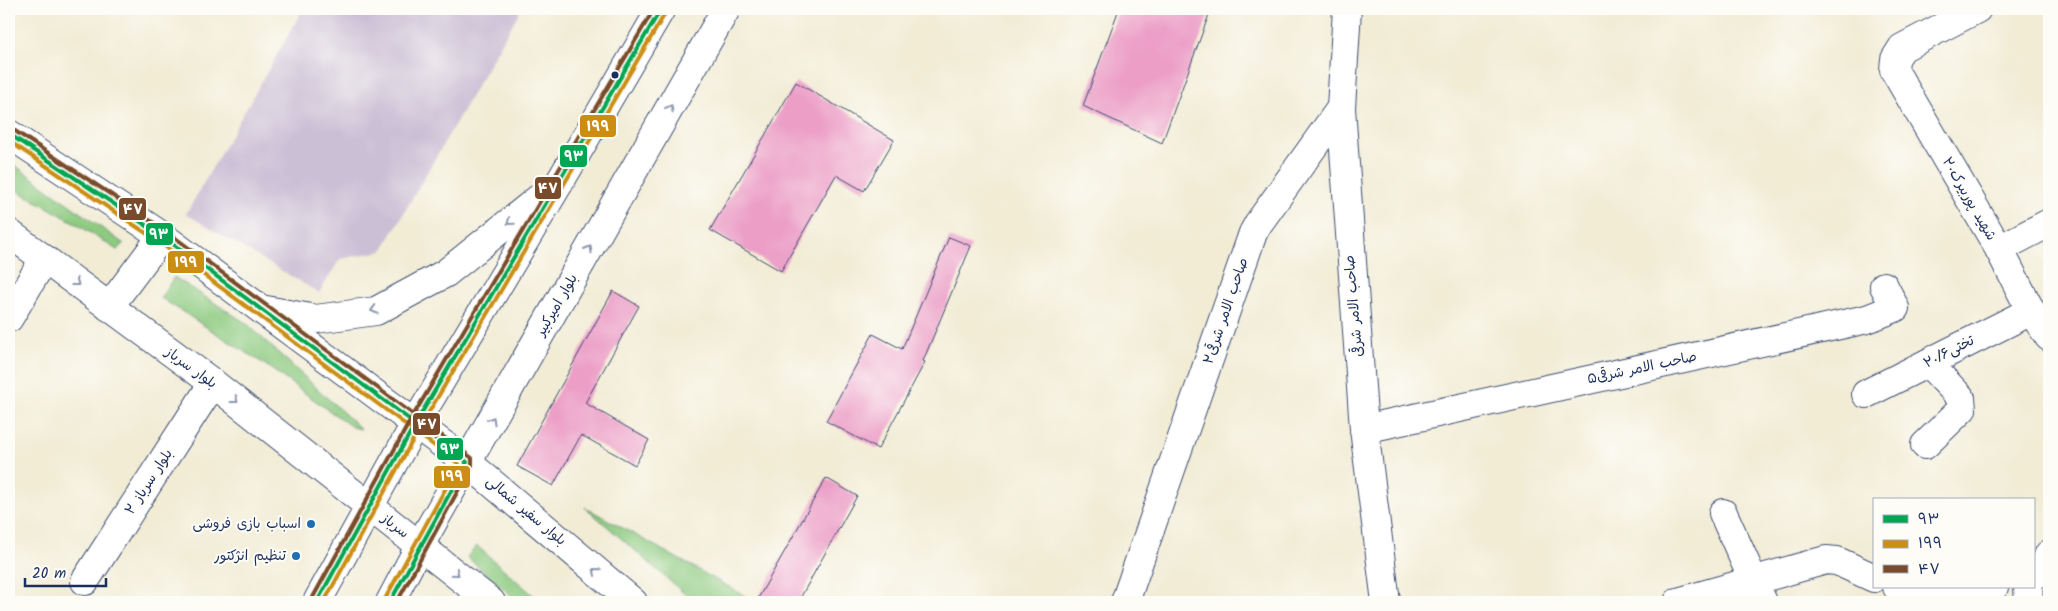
<svg xmlns="http://www.w3.org/2000/svg" width="2058" height="611" font-family="Kalam,'Playpen Sans Arabic',sans-serif">
	<rect width="100%" height="100%" fill="#fdfcf7"/>
	<filter id="ink" filterUnits="userSpaceOnUse"><feTurbulence type="fractalNoise" baseFrequency=".02" numOctaves="2"/><feDisplacementMap in="SourceGraphic" scale="10" xChannelSelector="R" yChannelSelector="G"/><feConvolveMatrix kernelMatrix="1 2 1 2 8 2 1 2 1" color-interpolation-filters="sRGB"/></filter>
	<filter id="wash" filterUnits="userSpaceOnUse"><feTurbulence type="fractalNoise" baseFrequency=".0096" numOctaves="4" result="noise"/><feDisplacementMap in="SourceGraphic" scale="20" xChannelSelector="R" yChannelSelector="G"/><feGaussianBlur stdDeviation="1.12" result="paint"/><feColorMatrix in="noise" values="0 0 0 0 0 0 0 0 0 0 0 0 0 0 0 0 0 1.4 0 .05"/><feComposite in="paint" operator="in"/></filter>
	<g filter="url(#wash)">
		<rect width="100%" height="100%" fill="#f2ecd5"/>
		<polygon fill="#cbbfd5" points="303,9 521,9 382,251 340,259 319,293 186,214"/>
		<g fill="#8dca80" stroke="#547c6f">
			<polygon points="9,161 124,244 117,250 72,221 9,186"/>
			<polygon points="174,277 246,323 361,429 352,427 267,366 161,298"/>
			<polygon points="585,507 756,602 694,602"/>
			<polygon points="477,546 541,602 519,602 467,557"/>
		</g>
		<g id="blocks">
			<g fill="#ec9ec7">
				<polygon points="1119,9 1211,9 1162,143 1083,106"/>
				<polygon points="796,82 894,140 864,191 836,175 781,271 710,230"/>
				<polygon points="949,237 971,246 923,361 925,362 878,449 826,421 873,334 902,349"/>
				<polygon points="613,291 639,306 585,403 649,440 635,465 581,435 553,486 517,466"/>
				<polygon points="826,478 857,496 798,602 756,602"/>
			</g>
		</g>
	</g>
	<g filter="url(#ink)">
		<use href="#blocks" fill-opacity="0" stroke="#3b4b70" stroke-width="1"/>
		<g fill="none" stroke-linecap="round" stroke-linejoin="round">
			<g stroke="#3b4b70" stroke-width="30">
				<g id="minor">
					<polyline points="1347,9 1341,108 1364,429 1386,602"/>
					<polyline points="1977,9 1902,48 1895,59 1894,70 1999,249 2031,311 2049,337"/>
					<polyline points="1999,249 2049,223"/>
					<polyline points="9,318 44,259"/>
					<polyline points="1866,394 2031,311"/>
					<polyline points="1364,429 1867,319 1895,308 1884,286"/>
					<polyline points="1925,445 1962,409 1961,398 1928,363"/>
					<polyline points="1723,513 1763,602"/>
					<polyline points="2034,576 2044,566 2049,554"/>
					<polyline points="85,581 213,383"/>
					<polyline points="1897,587 1917,596 1933,599 1947,594 1994,587"/>
					<polyline points="2028,587 2029,602"/>
					<polyline points="1125,602 1253,233 1258,224 1341,108"/>
					<polyline points="1678,602 1826,560 1837,561 1874,578"/>
				</g>
			</g>
			<g stroke="#3b4b70" stroke-width="30">
				<g id="major">
					<polyline points="9,134 162,236 467,462 633,602"/>
					<polyline points="9,233 213,383 491,602"/>
					<polyline points="109,307 162,236"/>
					<polyline points="266,310 316,319 376,311 446,273 547,192"/>
					<polyline points="317,602 415,424 561,180 661,9"/>
					<polyline points="390,602 420,545 726,9"/>
				</g>
			</g>
			<use href="#minor" stroke="#fff" stroke-width="28"/>
			<use href="#major" stroke="#fff" stroke-width="28"/>
			<g stroke="#fdfcf7" stroke-width="8">
				<g id="bus-1">
					<polyline points="9,134 162,236 467,462 390,602"/>
					<polyline points="317,602 415,424 661,9"/>
				</g>
			</g>
			<g stroke="#fdfcf7" stroke-width="8">
				<g id="bus-2">
					<polyline points="9,141 158,241 459,464 385,599"/>
					<polyline points="324,602 420,427 666,12"/>
				</g>
			</g>
			<g stroke="#fdfcf7" stroke-width="8">
				<g id="bus-3">
					<polyline points="12,129 166,231 472,458 472,465 397,602"/>
					<polyline points="312,599 410,421 654,9"/>
				</g>
			</g>
			<use href="#bus-1" stroke="#00a651" stroke-width="4"/>
			<use href="#bus-2" stroke="#cb8e13" stroke-width="4"/>
			<use href="#bus-3" stroke="#7a4b2a" stroke-width="4"/>
		</g>
		<defs><path id="oneway-chevron" d="M-2-3.5L2.5 0L-2 3.5" fill="none" stroke-width="1.6" stroke-linecap="round" stroke-linejoin="round" transform="scale(1.25)"/></defs>
		<g stroke="#8d97ae">
			<use href="#oneway-chevron" transform="translate(670 108) rotate(-61)"/>
			<use href="#oneway-chevron" transform="translate(510 222) rotate(141)"/>
			<use href="#oneway-chevron" transform="translate(589 249) rotate(-60)"/>
			<use href="#oneway-chevron" transform="translate(76 283) rotate(37)"/>
			<use href="#oneway-chevron" transform="translate(374 310) rotate(164)"/>
			<use href="#oneway-chevron" transform="translate(235 400) rotate(38)"/>
			<use href="#oneway-chevron" transform="translate(492 420) rotate(-60)"/>
			<use href="#oneway-chevron" transform="translate(596 571) rotate(-139)"/>
			<use href="#oneway-chevron" transform="translate(456 573) rotate(39)"/>
		</g>
	</g>
	<circle fill="#1b2f5e" stroke="#fdfcf7" stroke-width="2" cx="615" cy="75" r="4.5"/>
	<g fill="#1f6fb2" stroke="#fdfcf7" stroke-width="2">
		<circle cx="311" cy="524" r="5"/>
		<circle cx="296" cy="556" r="5"/>
	</g>
	<g text-anchor="middle" dominant-baseline="central" stroke-width="4" stroke-linejoin="round" paint-order="stroke">
		<g font-size="14" fill="#1b2f5e" stroke="#fdfcf7">
			<text transform="translate(1969 199) rotate(60)">شهید پوربیرک۲۰</text>
			<text transform="translate(557 305) rotate(-60)">بلوار امیرکبیر</text>
			<text transform="translate(1354 306) rotate(-95)">صاحب الامر شرقی</text>
			<text transform="translate(1226 311) rotate(-71)">۲صاحب الامر شرقی</text>
			<text transform="translate(1949 352) rotate(-27)">تختی۲۰/۶</text>
			<text transform="translate(191 368) rotate(36)">بلوار سرباز</text>
			<text transform="translate(1642 368) rotate(-12)">صاحب الامر شرقی۵</text>
			<text transform="translate(149 482) rotate(-57)">۲ بلوار سرباز</text>
			<text transform="translate(526 511) rotate(40)">بلوار سفیر شمالی</text>
			<text transform="translate(395 526) rotate(38)">سرباز</text>
		</g>
		<g font-size="14" fill="#1b2f5e" stroke="#fdfcf7" text-anchor="end">
			<text x="301" y="524">اسباب بازی فروشی</text>
			<text x="286" y="556">تنظیم انژکتور</text>
		</g>
	</g>
	<g stroke="#fdfcf7" stroke-width="2">
		<rect x="579" y="114" width="38" height="24" rx="5" fill="#cb8e13"/>
		<rect x="559" y="144" width="29" height="24" rx="5" fill="#00a651"/>
		<rect x="534" y="176" width="28" height="24" rx="5" fill="#7a4b2a"/>
		<rect x="118" y="197" width="29" height="24" rx="5" fill="#7a4b2a"/>
		<rect x="145" y="222" width="29" height="24" rx="5" fill="#00a651"/>
		<rect x="167" y="250" width="38" height="24" rx="5" fill="#cb8e13"/>
		<rect x="412" y="412" width="29" height="24" rx="5" fill="#7a4b2a"/>
		<rect x="436" y="437" width="28" height="24" rx="5" fill="#00a651"/>
		<rect x="433" y="465" width="38" height="24" rx="5" fill="#cb8e13"/>
	</g>
	<g font-size="14" text-anchor="middle" font-weight="bold" fill="#fff">
		<text x="598" y="131">۱۹۹</text>
		<text x="574" y="161">۹۳</text>
		<text x="548" y="193">۴۷</text>
		<text x="133" y="214">۴۷</text>
		<text x="159" y="239">۹۳</text>
		<text x="186" y="267">۱۹۹</text>
		<text x="427" y="429">۴۷</text>
		<text x="450" y="454">۹۳</text>
		<text x="452" y="481">۱۹۹</text>
	</g>
	<rect width="2058" height="611" fill="none" stroke="#fdfcf7" stroke-width="30"/>
	<rect x="1873" y="498" width="162" height="90" fill="#fdfcf7" stroke="#a3aaba"/>
	<rect x="1883" y="515" width="25" height="8" fill="#00a651" stroke="#a3aaba"/>
	<text x="1918" y="524" font-size="15" fill="#1b2f5e">۹۳</text>
	<rect x="1883" y="540" width="25" height="8" fill="#cb8e13" stroke="#a3aaba"/>
	<text x="1918" y="548" font-size="15" fill="#1b2f5e">۱۹۹</text>
	<rect x="1883" y="565" width="25" height="8" fill="#7a4b2a" stroke="#a3aaba"/>
	<text x="1918" y="574" font-size="15" fill="#1b2f5e">۴۷</text>
	<path d="M25 578v8h81v-8" fill="none" stroke="#1b2f5e" stroke-width="2.5"/>
	<text x="32" y="578" font-size="15" fill="#1b2f5e" stroke="#fdfcf7" stroke-width="4" paint-order="stroke">20 m</text>
</svg>
